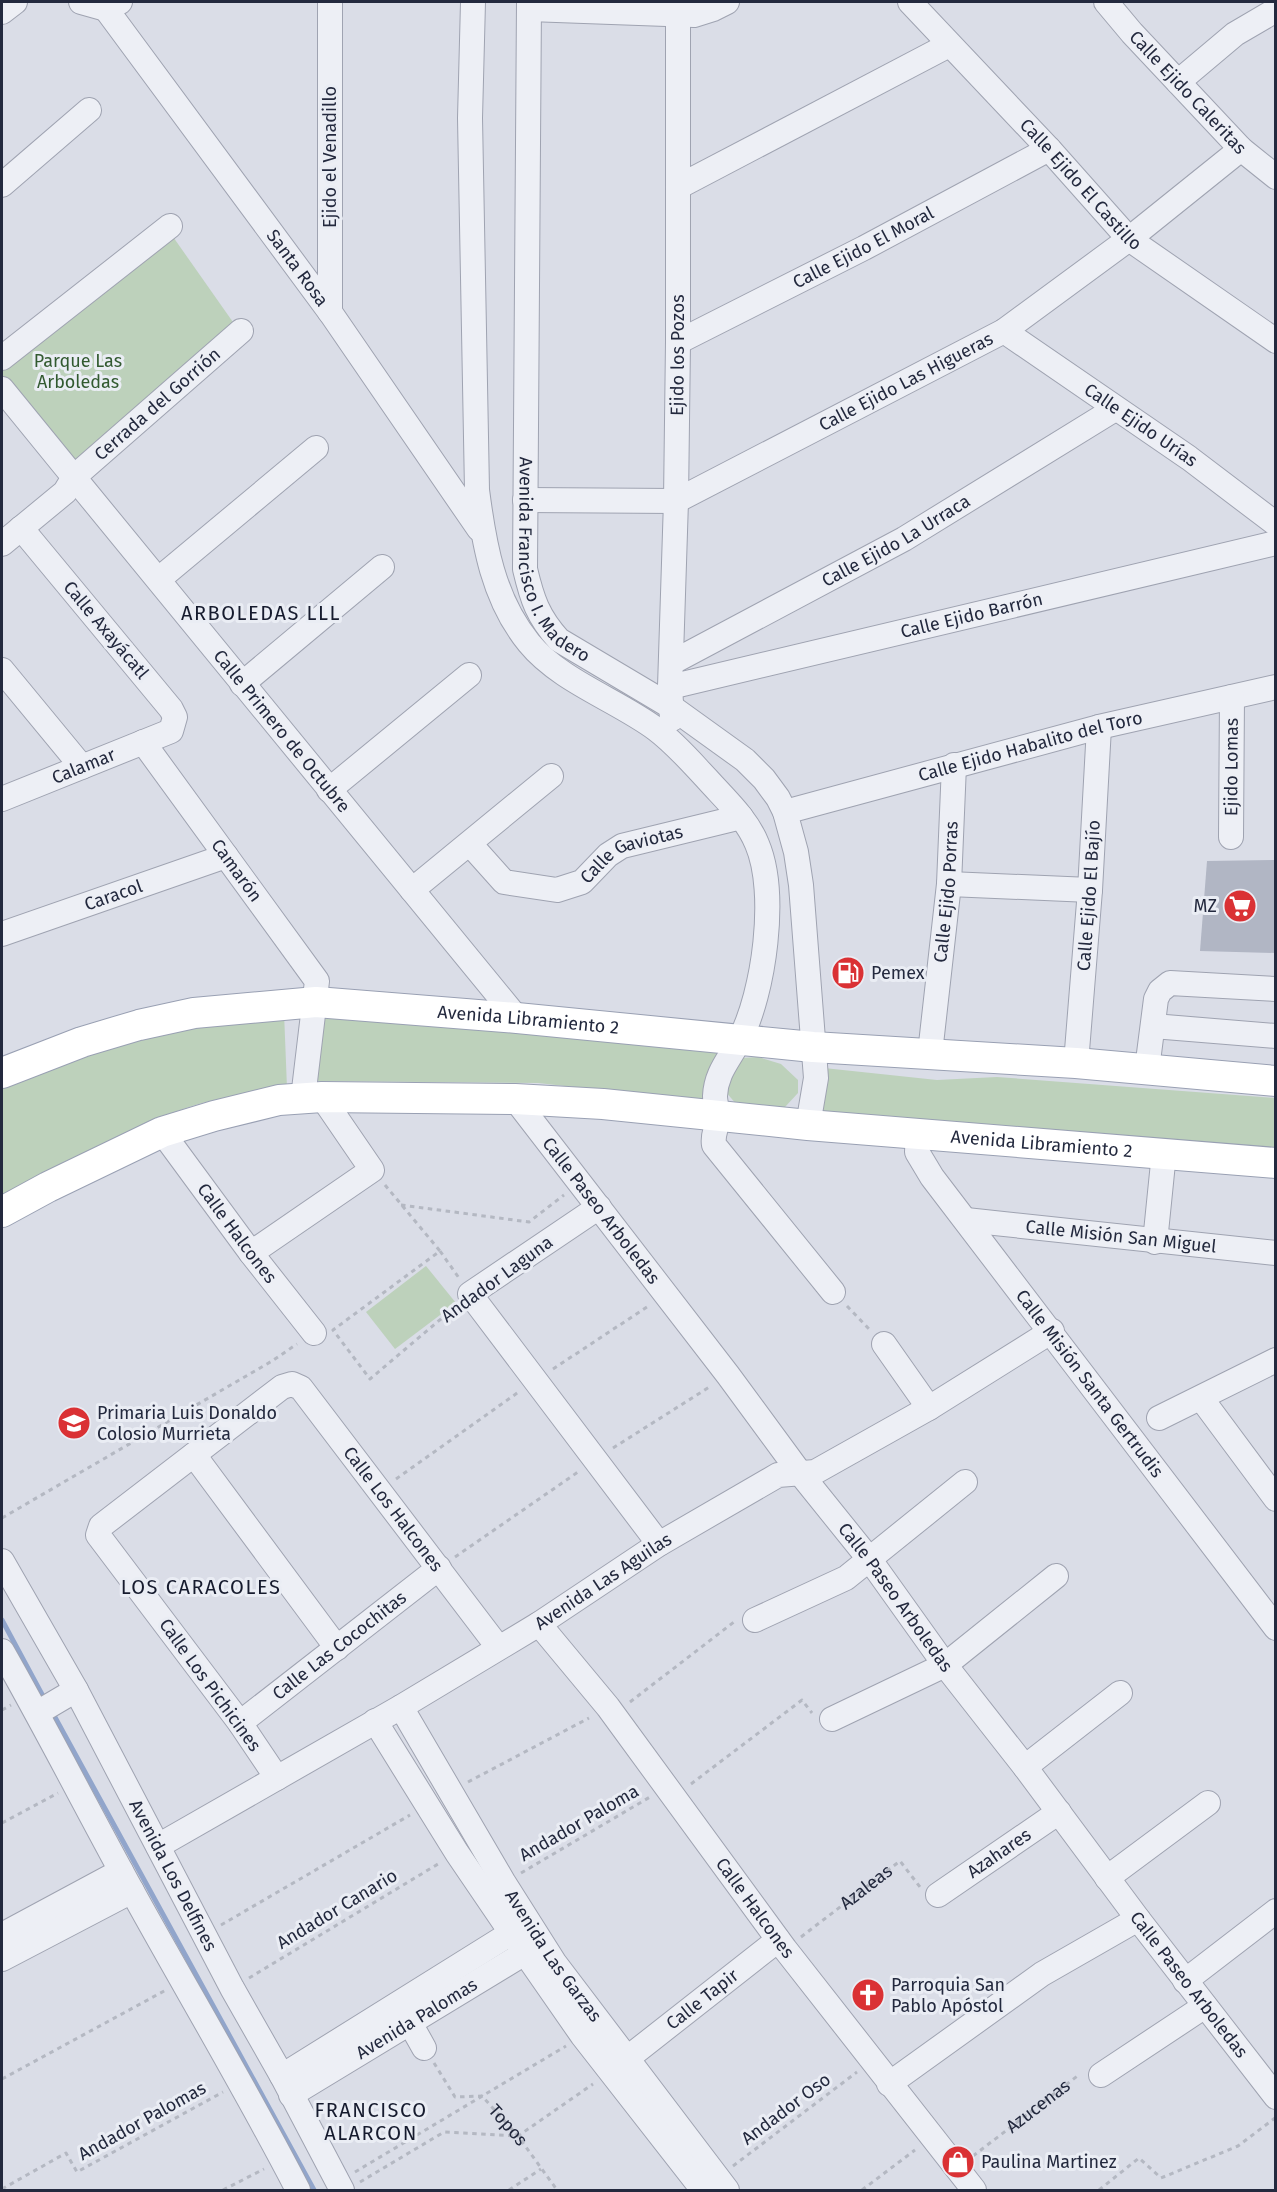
<svg xmlns="http://www.w3.org/2000/svg" width="1277" height="2192" font-family="'Fira Sans',sans-serif">
	<rect width="100%" height="100%" fill="#dadde7"/>
	<g fill="#bdd1bb">
		<polygon points="164,224 235,325 66,470 2,389 2,346"/>
		<path d="M 284,1012 L 287,1088 C 252,1092 217,1097 183,1109 C 123,1130 59,1169 2,1199 L 2,1087 L 145,1030 Z"/>
		<polygon points="326,1015 727,1049 708,1102 538,1083 313,1081"/>
		<polygon points="758,1057 781,1064 798,1080 798,1093 785,1107 761,1110 737,1105 725,1091 742,1058"/>
		<polygon points="824,1068 937,1080 997,1077 1275,1098 1275,1159 822,1114"/>
		<polygon points="426,1266 456,1303 395,1349 366,1312"/>
	</g>
	<g fill="none" stroke-linecap="round" stroke-linejoin="round">
		<g stroke="#91a5cb" stroke-width="5">
			<polyline points="2,1620 45,1700"/>
			<polyline points="51,1710 314,2190"/>
		</g>
	</g>
	<polygon fill="#b1b6c4" points="1275,860 1275,953 1200,951 1207,861"/>
	<g fill="none" stroke-linecap="round" stroke-linejoin="round">
		<g stroke="#9fa3b1" stroke-width="26">
			<g id="minor">
				<polyline points="81,2 106,9 120,2"/>
				<path d="M 473,2 L 470,118 L 477,490 C 484,544 493,599 529,643 C 560,681 617,700 656,729 C 676,744 691,762 708,780 C 726,800 747,819 757,844 C 778,893 764,993 740,1039 C 730,1059 716,1072 715,1096 C 715,1103 718,1111 718,1118 C 717,1128 712,1135 714,1145 L 833,1292"/>
				<path id="s4" d="M 529,2 L 525,569 C 532,599 538,617 559,640 L 670,706 L 745,760 L 764,779 L 778,798 L 785,812 L 796,852 L 801,885 L 816,1078 L 808,1125"/>
				<path id="s5" d="M 910,2 L 1049,149 L 1129,239 L 1276,341"/>
				<path id="s6" d="M 1106,2 L 1132,33 L 1241,149 L 1276,177"/>
				<path id="s7" d="M 106,9 L 330,312 L 479,529"/>
				<polyline points="529,9 694,15 713,9 727,2"/>
				<polyline points="2,12 15,2"/>
				<polyline points="1178,82 1235,34 1276,10"/>
				<polyline points="2,185 89,110"/>
				<polyline points="678,187 949,45"/>
				<polyline points="330,312 330,2"/>
				<path id="s8" d="M 1004,331 L 1189,458 L 1276,524"/>
				<path id="s9" d="M 678,342 L 864,248 L 1049,149"/>
				<polyline points="2,358 170,226"/>
				<path id="s10" d="M 2,389 C 173,599 345,808 517,1018"/>
				<path id="s11" d="M 525,500 L 676,501 L 1004,331 L 1129,239 L 1241,149"/>
				<path id="s12" d="M 2,544 L 65,492 L 74,477 L 241,331"/>
				<polyline points="159,579 316,448"/>
				<path id="s13" d="M 671,663 L 904,539 L 1115,409"/>
				<polyline points="2,670 82,767"/>
				<polyline points="242,684 382,567"/>
				<path id="s14" d="M 670,687 L 1276,543"/>
				<path id="s15" d="M 672,719 L 670,687 L 676,501 L 678,342 L 678,2"/>
				<path id="s16" d="M 143,742 L 317,981 L 303,1098"/>
				<polyline points="329,790 469,675"/>
				<path id="s17" d="M 2,799 L 166,733 L 171,731 L 175,717 L 171,709 L 21,528"/>
				<path id="s18" d="M 785,812 L 1099,727 L 1276,687"/>
				<path id="s19" d="M 1231,837 L 1232,697"/>
				<path id="s20" d="M 470,844 L 504,882 L 557,890 L 582,882 L 608,855 L 622,846 L 741,817"/>
				<polyline points="949,884 1090,890"/>
				<polyline points="412,890 551,776"/>
				<path id="s21" d="M 2,934 L 226,856"/>
				<polyline points="1153,1026 1276,1036"/>
				<path id="s22" d="M 930,1053 L 949,884 L 954,765"/>
				<path id="s23" d="M 1076,1063 L 1090,890 L 1099,727"/>
				<polyline points="1147,1069 1156,999 1160,991 1170,983 1276,989"/>
				<path id="s24" d="M 515,1099 L 728,1375 L 800,1473 L 870,1560 L 945,1665 L 1025,1767 L 1138,1919 L 1276,2097"/>
				<path id="s25" d="M 162,1132 L 251,1253 L 314,1333"/>
				<path id="s26" d="M 918,1133 L 917,1152 L 932,1177 L 1276,1628"/>
				<polyline points="599,1207 470,1294 659,1544"/>
				<path id="s27" d="M 966,1220 L 1276,1253"/>
				<polyline points="1155,1242 1164,1153"/>
				<polyline points="251,1253 372,1170 322,1097"/>
				<polyline points="884,1344 929,1408"/>
				<polyline points="1201,1398 1276,1499"/>
				<polyline points="1159,1418 1276,1360"/>
				<polyline points="194,1455 337,1648"/>
				<path id="s28" d="M 2,1561 L 76,1690 L 232,1988 L 282,2076 L 342,2190"/>
				<polyline points="755,1620 846,1578 965,1482"/>
				<path id="s29" d="M 539,1624 L 608,1707 L 785,1949 L 974,2190"/>
				<path d="M 2,1651 C 47,1730 88,1811 132,1891 C 187,1991 246,2089 298,2190"/>
				<path id="s30" d="M 401,1707 L 504,1883 L 554,1962 L 727,2190"/>
				<polyline points="37,1713 76,1690"/>
				<polyline points="832,1719 945,1665 1056,1576"/>
				<polyline points="375,1721 457,1853 525,1953 582,2035 703,2190"/>
				<path id="s31" d="M 240,1723 L 439,1568"/>
				<polyline points="1025,1767 1120,1693"/>
				<path id="s32" d="M 277,1778 L 240,1723 L 98,1535 L 101,1526 L 282,1387 L 292,1384 L 301,1388 L 498,1647"/>
				<path id="s33" d="M 158,1846 L 401,1707 L 539,1624 L 659,1544 L 778,1475 L 815,1472 L 929,1408 L 1052,1331"/>
				<polyline points="1107,1878 1208,1803"/>
				<path id="s34" d="M 938,1895 L 1059,1812"/>
				<polyline points="2,1935 121,1871"/>
				<polyline points="2,1959 132,1891"/>
				<polyline points="1185,1981 1276,1911"/>
				<polyline points="410,2023 424,2048"/>
				<path id="s35" d="M 615,2068 L 778,1940"/>
				<polyline points="1101,2075 1205,2006"/>
				<polyline points="282,2076 524,1925"/>
				<polyline points="889,2084 1042,1974 1138,1919"/>
				<path id="s36" d="M 291,2095 L 538,1945"/>
			</g>
		</g>
		<g stroke="#99a0b3" stroke-width="32">
			<g id="major">
				<path id="s37" d="M 2,1073 L 82,1042 L 139,1025 L 194,1013 L 316,1002 L 517,1018 L 813,1047 L 1076,1063 L 1276,1081"/>
				<path id="s38" d="M 2,1212 L 48,1187 L 162,1132 L 214,1116 L 279,1100 L 322,1097 L 515,1099 L 603,1104 L 808,1125 L 1276,1163"/>
			</g>
		</g>
		<g stroke="#b4b8c2" stroke-width="3" stroke-dasharray="4.5 4.5" stroke-linecap="butt">
			<polyline points="385,1185 440,1251 333,1330 370,1379 455,1307"/>
			<polyline points="401,1205 529,1222 564,1195"/>
			<polyline points="440,1251 459,1278"/>
			<polyline points="847,1306 869,1329"/>
			<polyline points="553,1369 650,1305"/>
			<polyline points="613,1448 711,1386"/>
			<polyline points="396,1479 520,1391"/>
			<polyline points="2,1518 272,1361 297,1344"/>
			<polyline points="455,1557 578,1472"/>
			<polyline points="630,1702 734,1622"/>
			<polyline points="2,1710 11,1705"/>
			<polyline points="468,1782 589,1718"/>
			<polyline points="691,1784 802,1700 812,1713"/>
			<polyline points="2,1823 58,1793"/>
			<polyline points="521,1873 650,1797"/>
			<polyline points="221,1925 410,1815"/>
			<path id="s1" d="M 801,1937 L 900,1861 L 920,1887"/>
			<polyline points="249,1978 438,1864"/>
			<path id="s2" d="M 434,2063 L 455,2097 L 482,2096 L 518,2136 L 557,2190"/>
			<polyline points="2,2079 166,1990"/>
			<path id="s3" d="M 973,2156 L 1080,2074"/>
			<polyline points="733,2166 857,2072"/>
			<polyline points="355,2172 566,2046"/>
			<polyline points="360,2182 444,2132 518,2136 593,2084"/>
			<polyline points="2,2189 66,2153 77,2172 223,2092"/>
			<polyline points="223,2190 264,2169"/>
			<polyline points="509,2190 541,2169"/>
			<polyline points="862,2190 915,2150"/>
			<polyline points="1099,2190 1139,2158 1161,2178 1238,2146 1275,2118"/>
		</g>
		<use href="#minor" stroke="#edeff5" stroke-width="24"/>
		<use href="#major" stroke="#fff" stroke-width="30"/>
	</g>
	<defs>
		<g id="supermarket-disc" transform="scale(1.725)"><circle r="9.5" fill="#da3134" stroke="#eaedf4"/><path d="M-6-5.5h2.5l.6 2H6L4.5 2H-2.5L-4.4-4H-6ZM-1.5 3.2a1.3 1.3 0 1 0 .1 0ZM3 3.2a1.3 1.3 0 1 0 .1 0Z" fill="#fff"/></g>
		<g id="fuel-disc" transform="scale(1.725)"><circle r="9.5" fill="#da3134" stroke="#eaedf4"/><path d="M-5.5-6h7V0h2V4h1.3V-2.5L3-4.5l.8-.8L6-3V5H2.5V1h-1V6h-7ZM-4.2-4.7v3.2H.2V-4.7Z" fill="#fff"/></g>
		<g id="school-disc" transform="scale(1.725)"><circle r="9.5" fill="#da3134" stroke="#eaedf4"/><path d="M0-5L7-2L0 1L-7-2ZM-4 1L0 2.5L4 1V4Q0 6-4 4Z" fill="#fff"/></g>
		<g id="church-disc" transform="scale(1.725)"><circle r="9.5" fill="#da3134" stroke="#eaedf4"/><path d="M-1.2-6h2.4v3.5h3.3v2.4h-3.3V6h-2.4V-.1h-3.3v-2.4h3.3Z" fill="#fff"/></g>
		<g id="shop-disc" transform="scale(1.725)"><circle r="9.5" fill="#da3134" stroke="#eaedf4"/><path d="M-5-2.5h2.3a2.7 3.5 0 0 1 5.4 0H5L5.5 6h-11ZM-1.5-2.5h3a1.5 2.3 0 0 0-3 0Z" fill="#fff"/></g>
	</defs>
	<g fill-rule="evenodd">
		<use href="#supermarket-disc" x="1240" y="906"/>
		<use href="#fuel-disc" x="848" y="973"/>
		<use href="#school-disc" x="74" y="1423"/>
		<use href="#church-disc" x="868" y="1995"/>
		<use href="#shop-disc" x="958" y="2162"/>
	</g>
	<g text-anchor="middle" dominant-baseline="central" stroke-width="6" stroke-linejoin="round" paint-order="stroke">
		<g font-size="18" fill="#23293e" stroke="#eaedf4">
			<text stroke="none"><textPath href="#s6" startOffset="122">Calle Ejido Caleritas</textPath></text>
			<text transform="translate(330 157) rotate(-90)">Ejido el Venadillo</text>
			<text stroke="none"><textPath href="#s5" startOffset="250">Calle Ejido El Castillo</textPath></text>
			<text stroke="none"><textPath href="#s9" startOffset="208">Calle Ejido El Moral</textPath></text>
			<text stroke="none"><textPath href="#s7" startOffset="322">Santa Rosa</textPath></text>
			<text stroke="none"><textPath href="#s15" startOffset="364">Ejido los Pozos</textPath></text>
			<text stroke="none"><textPath href="#s11" startOffset="410">Calle Ejido Las Higueras</textPath></text>
			<text stroke="none"><textPath href="#s12" startOffset="210">Cerrada del Gorrión</textPath></text>
			<text stroke="none"><textPath href="#s8" startOffset="166">Calle Ejido Urías</textPath></text>
			<text stroke="none"><textPath href="#s13" startOffset="256">Calle Ejido La Urraca</textPath></text>
			<text stroke="none"><textPath href="#s4" startOffset="568">Avenida Francisco I. Madero</textPath></text>
			<text stroke="none"><textPath href="#s14" startOffset="310">Calle Ejido Barrón</textPath></text>
			<text transform="translate(106 630) rotate(50)">Calle Axayácatl</text>
			<text stroke="none"><textPath href="#s10" startOffset="442">Calle Primero de Octubre</textPath></text>
			<text stroke="none"><textPath href="#s18" startOffset="254">Calle Ejido Habalito del Toro</textPath></text>
			<text stroke="none"><textPath href="#s17" startOffset="88">Calamar</textPath></text>
			<text stroke="none"><textPath href="#s19" startOffset="70">Ejido Lomas</textPath></text>
			<text stroke="none"><textPath href="#s20" startOffset="190">Calle Gaviotas</textPath></text>
			<text stroke="none"><textPath href="#s16" startOffset="159">Camarón</textPath></text>
			<text stroke="none"><textPath href="#s22" startOffset="162">Calle Ejido Porras</textPath></text>
			<text stroke="none"><textPath href="#s21" startOffset="118">Caracol</textPath></text>
			<text stroke="none"><textPath href="#s23" startOffset="168">Calle Ejido El Bajío</textPath></text>
			<text stroke="none"><textPath href="#s37" startOffset="537">Avenida Libramiento 2</textPath></text>
			<text stroke="none"><textPath href="#s38" startOffset="1065">Avenida Libramiento 2</textPath></text>
			<text stroke="none"><textPath href="#s24" startOffset="141">Calle Paseo Arboledas</textPath></text>
			<text stroke="none"><textPath href="#s25" startOffset="126">Calle Halcones</textPath></text>
			<text stroke="none"><textPath href="#s27" startOffset="156">Calle Misión San Miguel</textPath></text>
			<text transform="translate(497 1279) rotate(-36)">Andador Laguna</text>
			<text stroke="none"><textPath href="#s26" startOffset="308">Calle Misión Santa Gertrudis</textPath></text>
			<text stroke="none"><textPath href="#s32" startOffset="712">Calle Los Halcones</textPath></text>
			<text stroke="none"><textPath href="#s33" startOffset="518">Avenida Las Aguilas</textPath></text>
			<text stroke="none"><textPath href="#s24" startOffset="627">Calle Paseo Arboledas</textPath></text>
			<text stroke="none"><textPath href="#s31" startOffset="126">Calle Las Cocochitas</textPath></text>
			<text transform="translate(210 1685) rotate(54)">Calle Los Pichicines</text>
			<text transform="translate(579 1823) rotate(-30)">Andador Paloma</text>
			<text stroke="none"><textPath href="#s34" startOffset="74">Azahares</textPath></text>
			<text stroke="none"><textPath href="#s28" startOffset="358">Avenida Los Delfines</textPath></text>
			<text stroke="none"><textPath href="#s1" startOffset="82">Azaleas</textPath></text>
			<text stroke="none"><textPath href="#s29" startOffset="357">Calle Halcones</textPath></text>
			<text transform="translate(337 1909) rotate(-31)">Andador Canario</text>
			<text stroke="none"><textPath href="#s30" startOffset="292">Avenida Las Garzas</textPath></text>
			<text stroke="none"><textPath href="#s24" startOffset="1113">Calle Paseo Arboledas</textPath></text>
			<text stroke="none"><textPath href="#s35" startOffset="111">Calle Tapir</textPath></text>
			<text stroke="none"><textPath href="#s36" startOffset="147">Avenida Palomas</textPath></text>
			<text stroke="none"><textPath href="#s3" startOffset="82">Azucenas</textPath></text>
			<text transform="translate(786 2109) rotate(-37)">Andador Oso</text>
			<text transform="translate(142 2121) rotate(-29)">Andador Palomas</text>
			<text stroke="none"><textPath href="#s2" startOffset="106">Topos</textPath></text>
		</g>
		<g font-size="18" fill="#325a30" stroke="#eaedf4">
			<text x="78" y="361">Parque Las<tspan x="78" dy="21">Arboledas</tspan></text>
		</g>
		<g font-size="18" fill="#23293e" stroke="#eaedf4" text-anchor="start">
			<text x="1217" y="906" text-anchor="end">MZ</text>
			<text x="871" y="973">Pemex</text>
			<text x="97" y="1413">Primaria Luis Donaldo<tspan x="97" dy="21">Colosio Murrieta</tspan></text>
			<text x="891" y="1985">Parroquia San<tspan x="891" dy="21">Pablo Apóstol</tspan></text>
			<text x="981" y="2162">Paulina Martinez</text>
		</g>
		<g font-size="20" letter-spacing="1.5" fill="#161b2e" stroke="#eaedf4">
			<text x="261" y="613">ARBOLEDAS LLL</text>
			<text x="201" y="1587">LOS CARACOLES</text>
			<text x="371" y="2110">FRANCISCO<tspan x="371" dy="23">ALARCON</tspan></text>
		</g>
	</g>
	<rect width="1277" height="2192" fill="none" stroke="#23293e" stroke-width="6"/>
</svg>
